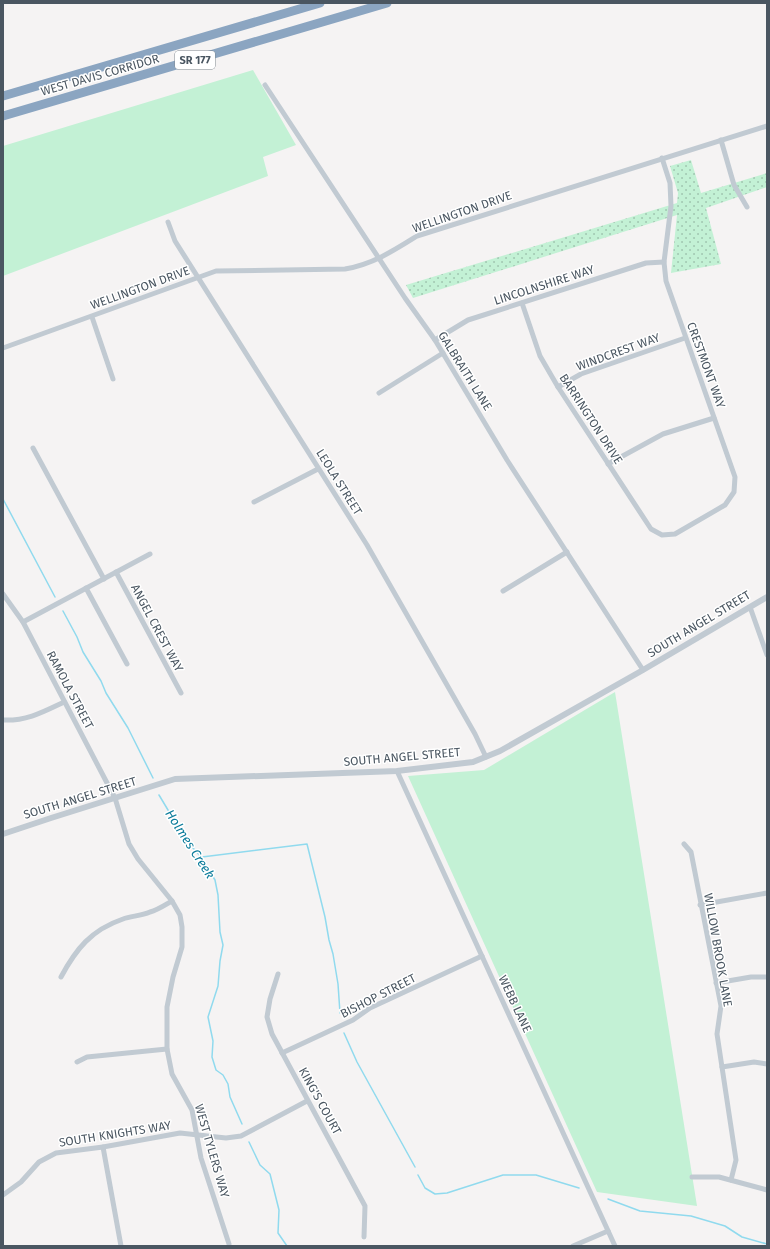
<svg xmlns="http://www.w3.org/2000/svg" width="770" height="1249" font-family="'Fira Sans',sans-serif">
	<defs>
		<pattern id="park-dots" width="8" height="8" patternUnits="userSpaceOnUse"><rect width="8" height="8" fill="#c3f1d5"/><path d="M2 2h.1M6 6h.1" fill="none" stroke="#a0c6b0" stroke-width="1.8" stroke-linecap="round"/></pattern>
	</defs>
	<rect width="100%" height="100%" fill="#f5f3f3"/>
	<g fill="#c3f1d5">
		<polygon points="253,70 296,145 263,157 268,176 3,276 3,146"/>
		<polygon points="615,692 697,1206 597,1192 408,776 484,770"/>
	</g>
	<polygon fill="url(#park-dots)" points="691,160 701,193 767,173 767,187 706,208 721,264 671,273 677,215 413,298 406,285 677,203 678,193 670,166"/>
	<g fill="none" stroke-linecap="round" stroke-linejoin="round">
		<g stroke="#90daee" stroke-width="1.5">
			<polyline points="3,499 55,597"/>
			<polyline points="63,611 77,637 83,652 101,681 106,693 128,728 153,778"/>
			<polyline points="159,795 186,840 201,857 215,880 218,895 220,932 223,945 220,961 218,986 208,1017 213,1041 212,1057 216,1070 223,1075 228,1084 230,1097 242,1124"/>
			<polyline points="202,857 307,844 325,917 329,940 333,954 338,984 340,1013"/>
			<polyline points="344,1033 357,1062 415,1167"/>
			<polyline points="249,1142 260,1165 270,1174 279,1210 278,1233 287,1246"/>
			<polyline points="418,1175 425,1188 435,1194 447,1193 503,1175 536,1175 579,1188"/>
			<polyline points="608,1199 640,1211 691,1216 725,1226 742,1237 767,1244"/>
		</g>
		<g stroke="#c1cad2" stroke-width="5">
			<polyline points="265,85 405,298 435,340 507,460 643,670"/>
			<polyline points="721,140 734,185 747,207"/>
			<polyline points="168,222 175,241 367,545 475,734 486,757"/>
			<polyline points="522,303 540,356 558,387 651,529 662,535 675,534 725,505 734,492 735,477 666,281 664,262 671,206 670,183 662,158"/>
			<polyline points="92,317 113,379"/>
			<polyline points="435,340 468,320 646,263 664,262"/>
			<path d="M 3,348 L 216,271 L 345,269 C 373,264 393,251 417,236 L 767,126"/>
			<polyline points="558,387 581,374 685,338"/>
			<polyline points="379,393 443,353"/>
			<polyline points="33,448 104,579"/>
			<polyline points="608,464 663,434 714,418"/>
			<polyline points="254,502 318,469"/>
			<polyline points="116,572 181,693"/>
			<polyline points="86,588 127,664"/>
			<polyline points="503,591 567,552"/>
			<polyline points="3,594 23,622 106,781 115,798 129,844 138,859 172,901 180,915 182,927 182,947 173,977 167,1007 167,1049 172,1074 192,1110 201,1158 229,1244"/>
			<polyline points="750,607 767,655"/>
			<polyline points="23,622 150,554"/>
			<path d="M 3,720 C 27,721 43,712 64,702"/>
			<polyline points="397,771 615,1246"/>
			<polyline points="684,844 691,852 721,1006 717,1034 736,1160 731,1180"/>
			<polyline points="700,905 767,893"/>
			<polyline points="278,974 270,999 267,1017 272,1034 365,1206 364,1237"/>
			<path d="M 61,977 C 76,949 91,930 123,919 C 131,916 141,916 150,912 C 158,910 165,905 172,901"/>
			<polyline points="716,983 751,977 767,977"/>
			<polyline points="282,1053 353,1020 370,1008 482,956"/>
			<polyline points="77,1062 87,1057 167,1049"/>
			<polyline points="722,1067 754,1062 767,1064"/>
			<polyline points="103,1147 121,1246"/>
			<polyline points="692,1177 719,1177 767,1190"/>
			<polyline points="3,1195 21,1182 39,1162 56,1153 103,1147 180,1133 226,1138 241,1136 307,1101"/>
			<polyline points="573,1246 608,1231"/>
		</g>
		<polyline stroke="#c1cad2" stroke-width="6" points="3,834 51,818 175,779 397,771 473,762 500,751 643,670 767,597"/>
		<g stroke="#8ba5c1" stroke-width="9">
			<polyline points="3,96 320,3"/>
			<polyline points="3,116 387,3"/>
		</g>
	</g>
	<g text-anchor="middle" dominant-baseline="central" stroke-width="3" stroke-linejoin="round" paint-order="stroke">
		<rect fill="#fff" stroke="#808990" stroke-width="1" x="175" y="51" width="40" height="18" rx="3"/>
		<g font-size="11" font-weight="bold" fill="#4a5661">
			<text x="195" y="60">SR 177</text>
		</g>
		<g font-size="12" fill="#4a5661" stroke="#fff">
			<text transform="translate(100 75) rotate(-16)">WEST DAVIS CORRIDOR</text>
			<text transform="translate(462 212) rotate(-19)">WELLINGTON DRIVE</text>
			<text transform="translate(544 285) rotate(-18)">LINCOLNSHIRE WAY</text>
			<text transform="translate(140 288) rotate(-20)">WELLINGTON DRIVE</text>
			<text transform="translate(618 352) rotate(-20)">WINDCREST WAY</text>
			<text transform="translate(706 365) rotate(70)">CRESTMONT WAY</text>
			<text transform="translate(465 371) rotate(58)">GALBRAITH LANE</text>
			<text transform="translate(591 419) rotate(57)">BARRINGTON DRIVE</text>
			<text transform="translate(339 482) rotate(58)">LEOLA STREET</text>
			<text transform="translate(699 624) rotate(-31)">SOUTH ANGEL STREET</text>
			<text transform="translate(157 628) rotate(62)">ANGEL CREST WAY</text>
			<text transform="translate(70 690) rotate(62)">RAMOLA STREET</text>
			<text transform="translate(402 757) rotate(-5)">SOUTH ANGEL STREET</text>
			<text transform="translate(80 798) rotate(-17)">SOUTH ANGEL STREET</text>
			<text transform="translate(718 950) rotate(80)">WILLOW BROOK LANE</text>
			<text transform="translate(378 996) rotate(-27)">BISHOP STREET</text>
			<text transform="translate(515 1004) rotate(65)">WEBB LANE</text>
			<text transform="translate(320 1101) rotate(61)">KING'S COURT</text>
			<text transform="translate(115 1134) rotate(-9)">SOUTH KNIGHTS WAY</text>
			<text transform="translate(212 1151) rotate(74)">WEST TYLERS WAY</text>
		</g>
		<g font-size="13" font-style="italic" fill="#0c7c9b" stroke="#fff">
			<text transform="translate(190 844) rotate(57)">Holmes Creek</text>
		</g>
	</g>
	<rect width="770" height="1249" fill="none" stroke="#4a5661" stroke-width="8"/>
</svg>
